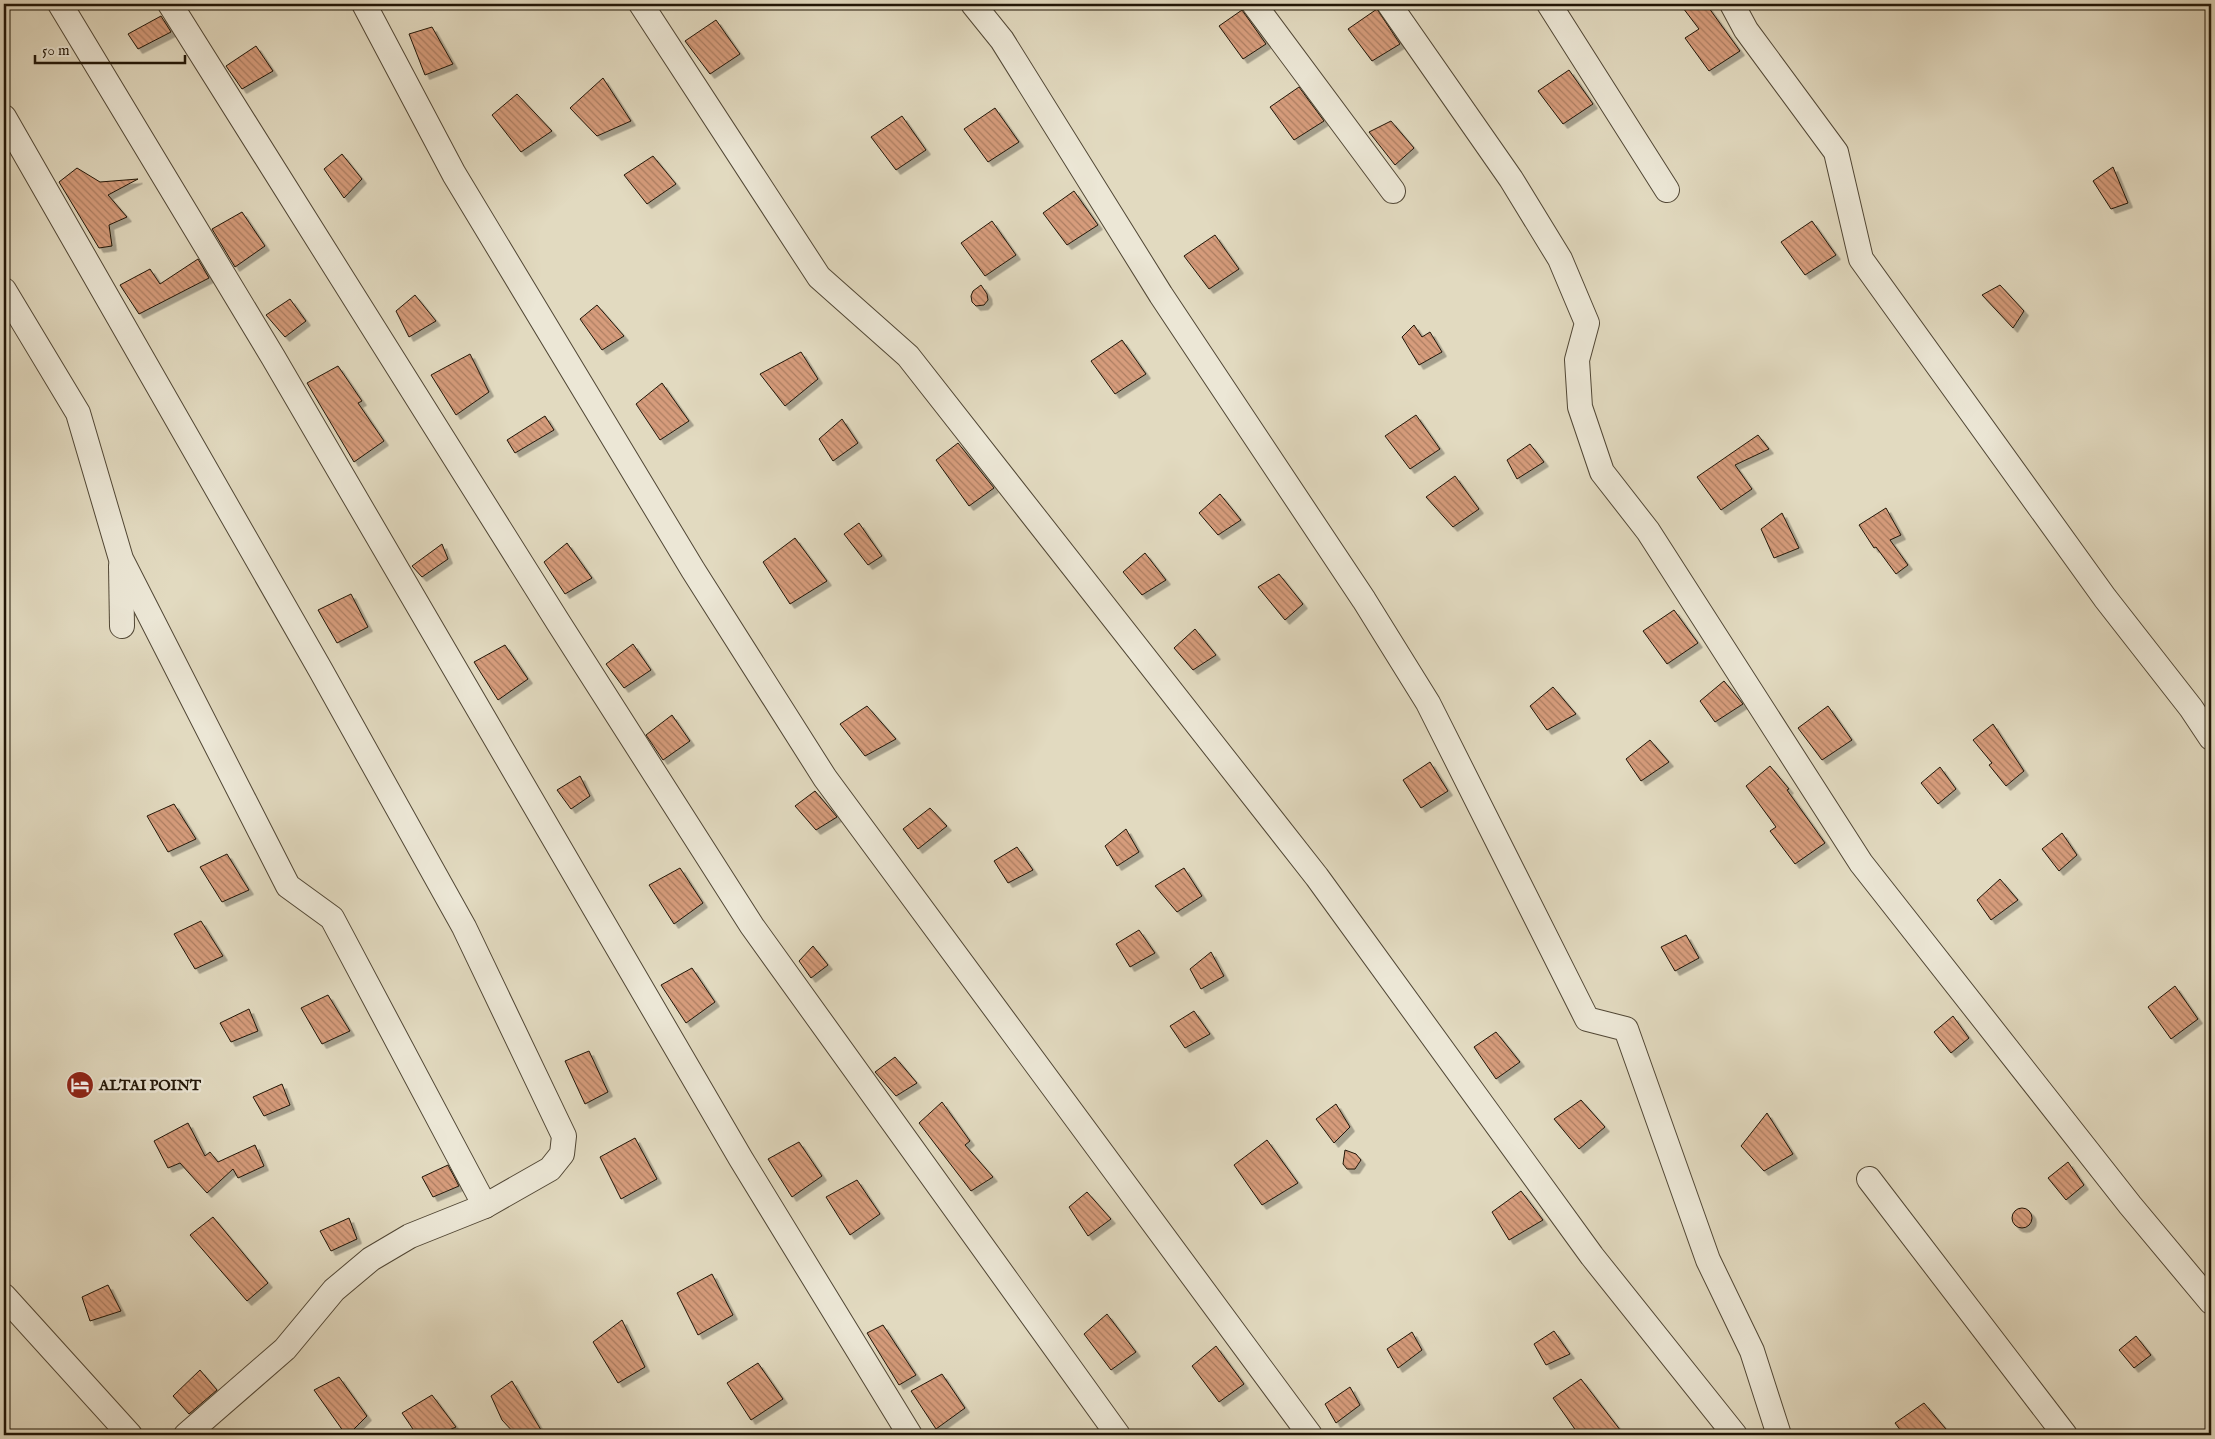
<svg xmlns="http://www.w3.org/2000/svg" width="2215" height="1439" font-family="'IM FELL English',serif">
	<defs>
		<pattern id="building-back-hatch" width="6" height="6" patternUnits="userSpaceOnUse" patternTransform="scale(1.25)"><rect width="6" height="6" fill="#d69c7b"/><path d="M-1 5l2 2M0 0l6 6M5-1l2 2" fill="none" stroke="#ad7e63"/></pattern>
		<filter id="shadow"><feDropShadow dx="4.5" dy="4.5" stdDeviation="0" flood-color="#0004"/></filter>
	</defs>
	<rect width="100%" height="100%" fill="#e2dac0"/>
	<filter id="stains"><feTurbulence type="fractalNoise" baseFrequency=".004" numOctaves="4"/><feColorMatrix values="0 0 0 0 .2 0 0 0 0 .09 0 0 0 0 .02 0 0 0 .5 -.17"/></filter>
	<radialGradient id="worn" r=".72"><stop offset=".6" stop-color="#630" stop-opacity="0"/><stop offset="1" stop-color="#630" stop-opacity=".3"/></radialGradient>
	<g fill="url(#building-back-hatch)" stroke="#211607" filter="url(#shadow)">
		<polygon points="1680,4 1706,4 1740,51 1709,71 1685,38 1699,29"/>
		<polygon points="1377,9 1400,44 1372,61 1348,29"/>
		<polygon points="1242,10 1266,44 1243,59 1219,26"/>
		<polygon points="161,16 171,32 138,49 128,34"/>
		<polygon points="716,20 740,54 710,74 685,41"/>
		<polygon points="432,27 453,64 425,75 409,34"/>
		<polygon points="256,46 273,71 242,89 226,66"/>
		<polygon points="1569,70 1593,104 1563,124 1538,91"/>
		<polygon points="603,78 631,121 597,136 570,108"/>
		<polygon points="1299,87 1324,121 1294,140 1270,107"/>
		<polygon points="517,94 552,131 521,152 492,115"/>
		<polygon points="995,108 1019,142 988,162 964,129"/>
		<polygon points="902,116 926,150 896,170 871,137"/>
		<polygon points="1391,121 1414,148 1395,165 1369,132"/>
		<polygon points="342,154 362,179 344,198 324,169"/>
		<polygon points="653,156 676,184 647,204 624,175"/>
		<polygon points="2113,167 2128,203 2111,209 2093,181"/>
		<polygon points="77,168 100,182 138,179 108,195 127,217 109,225 112,246 99,248 59,182"/>
		<polygon points="1074,191 1098,225 1067,245 1043,213"/>
		<polygon points="242,212 265,246 235,267 212,229"/>
		<polygon points="992,221 1016,255 985,276 961,243"/>
		<polygon points="1812,221 1836,255 1805,275 1781,242"/>
		<polygon points="1215,235 1239,269 1209,289 1184,256"/>
		<polygon points="198,259 209,278 139,314 120,285 150,269 160,284"/>
		<polygon points="981,285 987,294 988,300 984,305 976,306 972,302 971,296 973,291"/>
		<polygon points="2000,285 2024,311 2013,328 1982,295"/>
		<polygon points="415,295 436,321 409,337 396,311"/>
		<polygon points="290,299 306,321 285,337 266,315"/>
		<polygon points="597,305 624,336 602,350 580,319"/>
		<polygon points="1414,325 1422,337 1430,332 1442,352 1419,365 1402,337"/>
		<polygon points="1122,340 1146,374 1115,394 1091,361"/>
		<polygon points="801,352 818,379 785,406 760,374"/>
		<polygon points="470,354 489,392 456,415 431,375"/>
		<polygon points="338,366 362,401 358,403 384,441 354,462 307,383"/>
		<polygon points="662,383 689,421 660,440 636,404"/>
		<polygon points="1416,415 1440,449 1410,469 1385,436"/>
		<polygon points="545,416 554,430 515,453 507,440"/>
		<polygon points="842,419 858,443 833,461 819,439"/>
		<polygon points="1758,435 1769,449 1735,465 1752,489 1721,510 1697,477"/>
		<polygon points="958,443 994,488 969,506 936,460"/>
		<polygon points="1530,444 1544,462 1517,479 1507,460"/>
		<polygon points="1455,476 1479,509 1453,527 1426,497"/>
		<polygon points="1220,494 1241,520 1218,535 1199,513"/>
		<polygon points="1886,508 1901,535 1890,540 1908,565 1896,574 1876,547 1874,548 1859,525"/>
		<polygon points="1782,513 1799,548 1774,558 1761,529"/>
		<polygon points="859,523 882,556 868,565 844,534"/>
		<polygon points="795,538 827,581 790,604 763,562"/>
		<polygon points="567,543 592,578 565,594 544,562"/>
		<polygon points="442,544 448,559 422,577 412,566"/>
		<polygon points="1145,553 1166,580 1142,595 1123,572"/>
		<polygon points="1279,574 1303,604 1285,620 1258,587"/>
		<polygon points="351,594 368,627 337,643 318,610"/>
		<polygon points="1674,610 1698,643 1667,664 1643,631"/>
		<polygon points="1195,629 1216,655 1193,670 1174,648"/>
		<polygon points="633,644 651,670 624,688 606,664"/>
		<polygon points="505,645 528,679 498,700 474,662"/>
		<polygon points="1724,681 1743,704 1715,722 1700,701"/>
		<polygon points="1553,687 1576,714 1547,730 1530,706"/>
		<polygon points="867,706 896,739 865,756 840,724"/>
		<polygon points="1828,706 1852,740 1822,760 1798,728"/>
		<polygon points="672,715 690,741 663,760 646,735"/>
		<polygon points="1993,724 2024,771 2006,786 1989,765 1992,763 1973,740"/>
		<polygon points="1650,740 1669,762 1641,781 1626,759"/>
		<polygon points="1430,762 1448,791 1421,808 1403,780"/>
		<polygon points="1770,766 1789,789 1787,790 1825,843 1795,864 1770,831 1776,827 1746,786"/>
		<polygon points="1940,767 1956,789 1938,804 1921,783"/>
		<polygon points="580,776 590,796 571,809 557,790"/>
		<polygon points="815,791 837,817 816,830 795,806"/>
		<polygon points="174,804 196,839 168,852 147,816"/>
		<polygon points="930,808 947,826 918,849 903,829"/>
		<polygon points="1126,829 1139,852 1117,866 1105,846"/>
		<polygon points="2062,833 2077,855 2059,871 2042,849"/>
		<polygon points="1017,847 1033,870 1008,883 994,861"/>
		<polygon points="227,854 249,890 222,902 200,867"/>
		<polygon points="680,868 703,903 674,924 649,885"/>
		<polygon points="1184,868 1202,896 1177,912 1155,886"/>
		<polygon points="2000,879 2018,900 1991,920 1977,900"/>
		<polygon points="201,921 223,956 195,969 174,934"/>
		<polygon points="1139,930 1155,953 1130,967 1116,944"/>
		<polygon points="1686,935 1699,958 1675,971 1661,947"/>
		<polygon points="813,946 828,965 811,978 799,961"/>
		<polygon points="1211,952 1224,976 1201,989 1190,969"/>
		<polygon points="692,968 715,1002 686,1023 661,985"/>
		<polygon points="2175,986 2198,1019 2171,1039 2148,1007"/>
		<polygon points="328,995 350,1031 322,1044 301,1008"/>
		<polygon points="249,1009 258,1031 231,1042 220,1023"/>
		<polygon points="1194,1011 1210,1034 1185,1048 1170,1026"/>
		<polygon points="1953,1016 1969,1038 1951,1053 1934,1032"/>
		<polygon points="1496,1032 1520,1062 1496,1079 1474,1047"/>
		<polygon points="589,1051 608,1092 585,1104 565,1061"/>
		<polygon points="895,1057 917,1083 896,1096 875,1072"/>
		<polygon points="282,1084 290,1105 264,1116 253,1097"/>
		<polygon points="1581,1100 1605,1127 1579,1149 1554,1119"/>
		<polygon points="942,1102 970,1141 965,1145 993,1177 971,1191 919,1123"/>
		<polygon points="1336,1104 1350,1127 1334,1143 1316,1119"/>
		<polygon points="1767,1113 1793,1154 1764,1171 1741,1146"/>
		<polygon points="188,1123 205,1156 210,1152 218,1162 255,1145 264,1166 238,1178 233,1169 207,1193 180,1163 168,1168 154,1141"/>
		<polygon points="635,1138 657,1179 621,1199 600,1157"/>
		<polygon points="1267,1140 1298,1183 1262,1205 1234,1165"/>
		<polygon points="799,1142 822,1176 792,1197 768,1159"/>
		<polygon points="1345,1150 1356,1154 1361,1160 1355,1169 1347,1169 1343,1164"/>
		<polygon points="2068,1162 2084,1185 2066,1200 2048,1178"/>
		<polygon points="448,1165 459,1186 433,1197 422,1177"/>
		<polygon points="857,1180 880,1214 850,1235 826,1197"/>
		<polygon points="1521,1191 1543,1220 1509,1240 1492,1212"/>
		<polygon points="1087,1192 1111,1219 1088,1236 1069,1207"/>
		<circle cx="2022" cy="1218" r="10"/>
		<polygon points="213,1217 268,1283 247,1301 190,1235"/>
		<polygon points="349,1218 357,1239 331,1251 320,1231"/>
		<polygon points="712,1274 733,1315 698,1335 677,1293"/>
		<polygon points="108,1285 121,1311 90,1321 82,1297"/>
		<polygon points="1107,1314 1136,1352 1111,1370 1084,1334"/>
		<polygon points="622,1320 645,1367 618,1383 593,1342"/>
		<polygon points="883,1325 916,1375 899,1385 867,1333"/>
		<polygon points="1554,1331 1570,1354 1546,1365 1534,1344"/>
		<polygon points="1412,1332 1422,1350 1398,1368 1387,1349"/>
		<polygon points="2136,1336 2151,1355 2134,1368 2119,1350"/>
		<polygon points="1216,1346 1244,1384 1219,1402 1192,1366"/>
		<polygon points="758,1363 783,1399 751,1420 727,1383"/>
		<polygon points="200,1370 217,1390 189,1414 173,1396"/>
		<polygon points="942,1374 965,1408 936,1429 911,1391"/>
		<polygon points="339,1377 367,1416 348,1435 346,1435 314,1390"/>
		<polygon points="1581,1379 1624,1435 1579,1435 1553,1398"/>
		<polygon points="512,1381 544,1435 516,1435 502,1420 491,1396"/>
		<polygon points="1350,1387 1360,1405 1336,1423 1325,1404"/>
		<polygon points="432,1395 456,1427 438,1435 417,1435 402,1413"/>
		<polygon points="1924,1403 1951,1435 1904,1435 1895,1423"/>
	</g>
	<g fill="none" stroke-linecap="round" stroke-linejoin="round">
		<g stroke="#514735" stroke-width="26">
			<g id="minor">
				<polyline points="60,4 273,357 741,1159 910,1435"/>
				<polyline points="170,4 558,622 752,926 1118,1435"/>
				<polyline points="364,4 454,174 693,570 825,778 1310,1435"/>
				<polyline points="641,4 819,277 908,356 1317,877 1592,1256 1735,1435"/>
				<polyline points="973,4 1002,40 1161,295 1364,600 1428,703 1587,1019 1626,1029 1708,1260 1752,1351 1779,1435"/>
				<polyline points="1254,4 1393,191"/>
				<polyline points="1389,4 1511,179 1560,259 1587,323 1577,360 1580,407 1602,472 1648,531 1861,863 2130,1205 2211,1302"/>
				<polyline points="1549,4 1667,190"/>
				<polyline points="1732,4 1746,30 1836,152 1861,259 2105,598 2191,708 2211,738"/>
				<polyline points="4,117 320,669 464,927 564,1136 562,1154 550,1169 485,1206 410,1236 371,1259 334,1290 285,1349 186,1435"/>
				<polyline points="4,290 78,413 121,559 288,886 332,918 485,1206"/>
				<polyline points="121,566 122,626"/>
				<polyline points="1869,1179 2065,1435"/>
				<polyline points="4,1296 130,1435"/>
			</g>
		</g>
		<use href="#minor" stroke="#ece7d6" stroke-width="24"/>
	</g>
	<defs>
		<g id="hotel-disc" transform="scale(1.4375)"><circle r="9.5" fill="#8f2418" stroke="#ece7d6"/><path d="M-6-4.5h1.5V1H6V5H4.5V3h-9V5H-6ZM-4 0a1.8 1.8 0 1 1 3.6 0ZM.5 0V-2.5h3Q6-2.5 6 0Z" fill="#fff"/></g>
	</defs>
	<g fill-rule="evenodd">
		<use href="#hotel-disc" x="80" y="1085"/>
	</g>
	<g text-anchor="middle" dominant-baseline="central" stroke-width="5" stroke-linejoin="round" paint-order="stroke">
		<g font-size="15" font-weight="bold" fill="#211607" stroke="#ece7d6" text-anchor="start">
			<text x="99" y="1085">ALTAI POINT</text>
		</g>
	</g>
	<rect width="2215" height="1439" fill="none" stroke="#e2dac0" stroke-width="20"/>
	<rect x="5" y="5" width="2205" height="1429" fill="none" stroke="#211607" stroke-width="2.5"/>
	<rect x="10" y="10" width="2195" height="1419" fill="none" stroke="#211607"/>
	<path d="M35 55v8h150v-8" fill="none" stroke="#211607" stroke-width="2.5"/>
	<text x="42" y="55" font-size="15" fill="#211607" stroke="#ece7d6" stroke-width="4" paint-order="stroke">50 m</text>
	<rect width="100%" height="100%" filter="url(#stains)"/>
	<rect width="100%" height="100%" fill="url(#worn)"/>
</svg>
